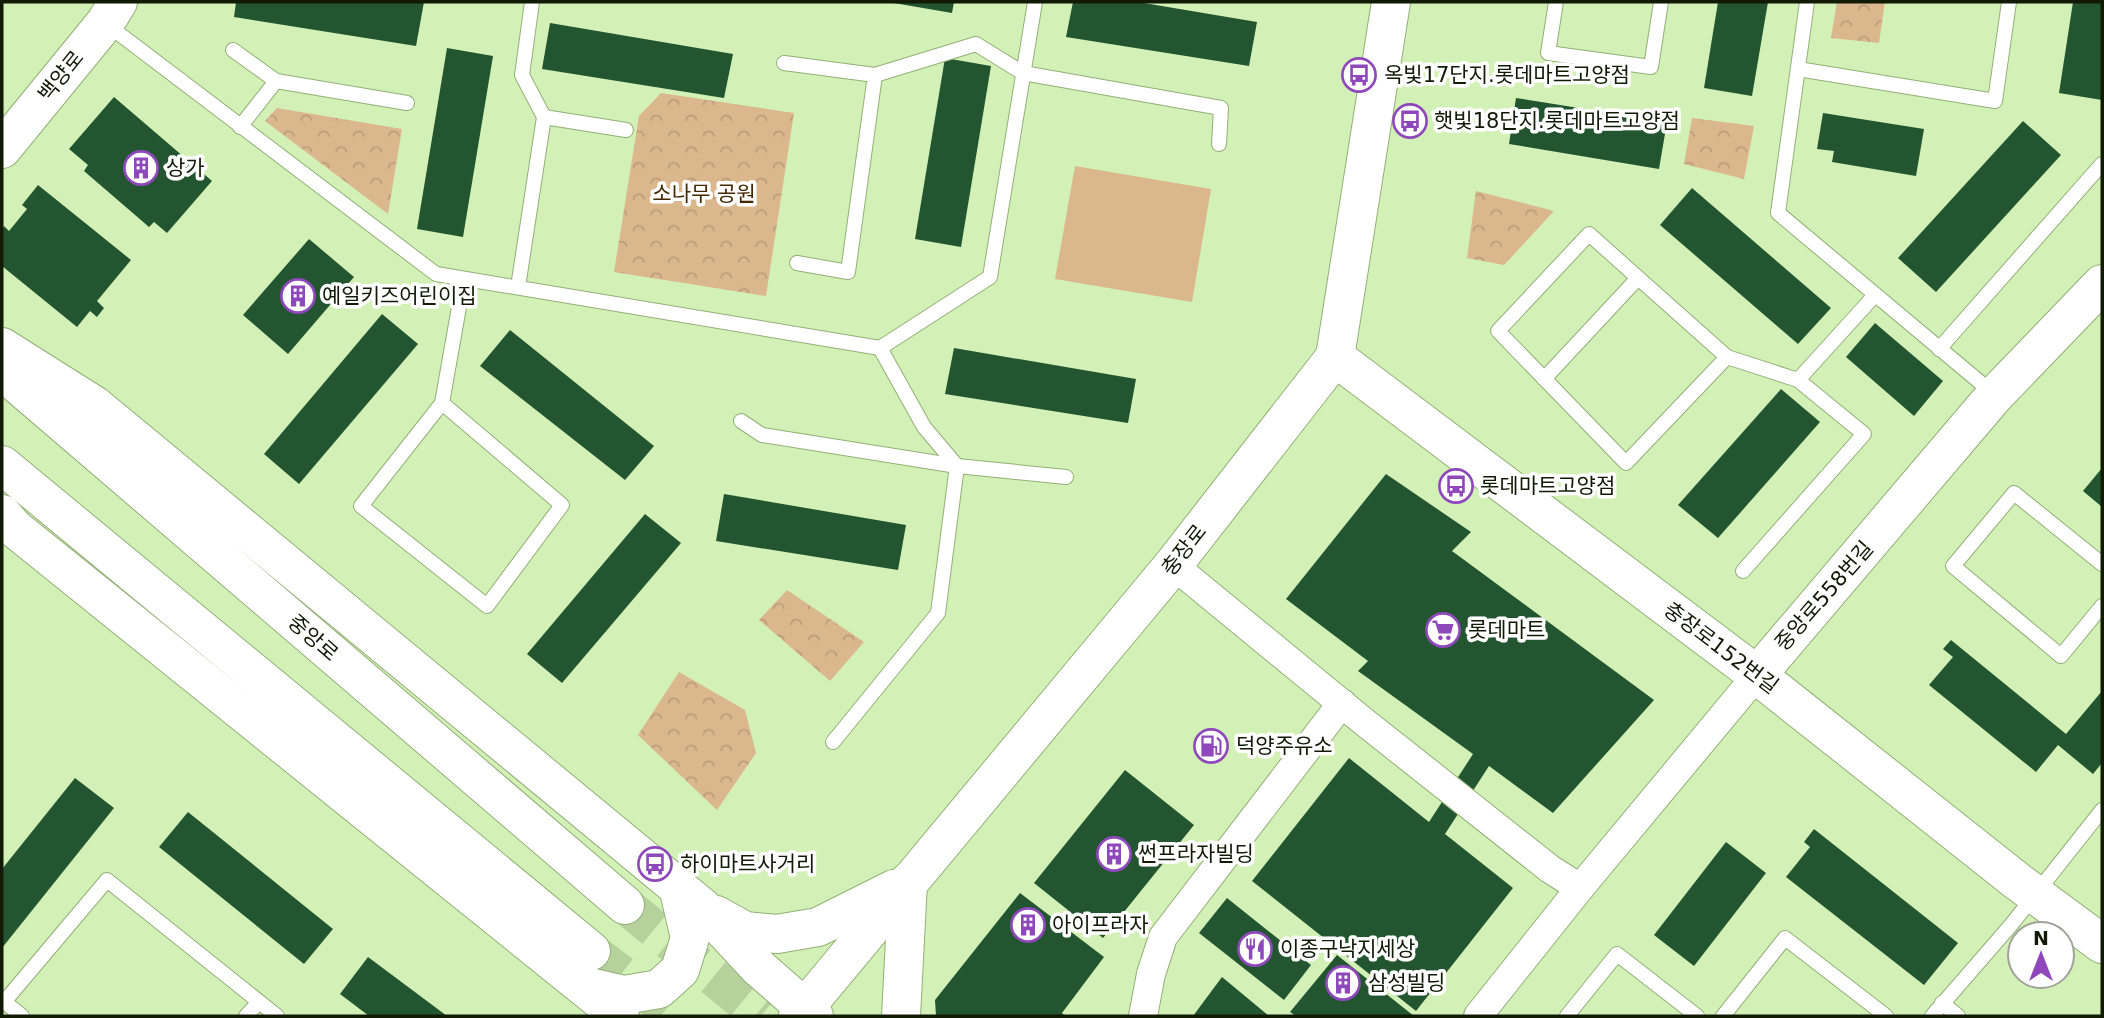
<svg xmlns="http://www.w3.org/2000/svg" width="2104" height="1018" font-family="'DejaVu Sans','Noto Sans KR',sans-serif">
	<defs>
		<pattern id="park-crowns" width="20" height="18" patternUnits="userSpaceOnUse" patternTransform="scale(1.75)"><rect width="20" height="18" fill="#dbb78e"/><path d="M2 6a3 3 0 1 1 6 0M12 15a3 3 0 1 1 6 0" fill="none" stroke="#bb9d79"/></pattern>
	</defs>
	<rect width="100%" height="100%" fill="#d3f1b6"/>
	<polygon fill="#dbb78e" points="1075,166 1211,189 1192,302 1055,279"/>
	<g fill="url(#park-crowns)">
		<polygon points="1837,2 1885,2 1879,43 1831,38"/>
		<polygon points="661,93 794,113 766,296 614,272 639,116"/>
		<polygon points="277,108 402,129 388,214 265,121"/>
		<polygon points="1692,118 1754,126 1744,179 1684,164"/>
		<polygon points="1476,191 1554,211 1504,265 1467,258"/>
		<polygon points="787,590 864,642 830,681 759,620"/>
		<polygon points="679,672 745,710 756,753 717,810 638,735"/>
	</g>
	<g fill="#235630">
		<polygon points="236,2 424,2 416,46 234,17"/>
		<polygon points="888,2 954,2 952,13"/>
		<polygon points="1073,2 1138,2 1257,22 1249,66 1066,37"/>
		<polygon points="1718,2 1768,2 1752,96 1704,88"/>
		<polygon points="2073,2 2102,2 2102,100 2059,93"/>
		<polygon points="550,23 733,54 724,98 542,69"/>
		<polygon points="447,48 493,56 463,237 417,229"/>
		<polygon points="945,58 991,66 961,247 915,239"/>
		<polygon points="114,97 212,181 167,233 154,222 149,227 84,171 88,165 69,149"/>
		<polygon points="1516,98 1667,122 1659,169 1509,144"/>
		<polygon points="1823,113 1924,129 1916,176 1832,162 1834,151 1817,149"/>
		<polygon points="2023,121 2061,155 1936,292 1898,258"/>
		<polygon points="38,185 131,260 97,301 104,308 97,317 90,311 77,327 2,266 2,230 4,226 9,231 27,209 22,205"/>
		<polygon points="1692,188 1831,308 1798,344 1660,225"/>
		<polygon points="309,239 354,277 288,354 243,315"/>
		<polygon points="382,314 418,344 299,484 264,454"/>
		<polygon points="1875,323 1943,381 1914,416 1846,357"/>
		<polygon points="510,330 654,446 625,480 480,366"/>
		<polygon points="954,348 1136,379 1128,423 945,394"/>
		<polygon points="1781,389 1820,422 1718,538 1678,505"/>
		<polygon points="2102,468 2102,507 2083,491"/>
		<polygon points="1386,474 1471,532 1452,551 1654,700 1553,813 1489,766 1445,834 1513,888 1416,1011 1252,881 1349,758 1429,822 1473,754 1358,671 1368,661 1286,599"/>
		<polygon points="724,494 906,525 898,570 716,541"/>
		<polygon points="645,514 681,543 562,683 527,654"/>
		<polygon points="1951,640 2066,734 2102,691 2102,763 2093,774 2058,745 2036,772 1929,685 1953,657 1943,649"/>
		<polygon points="1125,770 1194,825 1103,938 1034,883"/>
		<polygon points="75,778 114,808 2,948 2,869"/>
		<polygon points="188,812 333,929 304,964 159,847"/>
		<polygon points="1814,829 1958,943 1924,985 1786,877 1810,847 1804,842"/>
		<polygon points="1726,842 1766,873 1694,966 1654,935"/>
		<polygon points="1020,893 1104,957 1062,1013 1065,1016 936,1016 935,1000"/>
		<polygon points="1227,898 1311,965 1284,1000 1199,933"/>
		<polygon points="1337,955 1414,1016 1296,1016 1290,1012"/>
		<polygon points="368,957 447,1016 369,1016 340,994"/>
		<polygon points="1222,977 1269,1016 1193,1016"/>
	</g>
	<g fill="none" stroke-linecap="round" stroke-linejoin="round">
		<g stroke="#b6d19b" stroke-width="38" stroke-dasharray="38 19" stroke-linecap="butt">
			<polyline points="625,905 761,1016"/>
			<polyline points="591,951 676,1016"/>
		</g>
		<g stroke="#93af77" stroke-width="16">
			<g id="lane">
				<polyline points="1556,2 1548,53 1651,67 1661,2"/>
				<polyline points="1807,2 1778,213 1994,394"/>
				<polyline points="105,23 436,274 880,348 990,277 1035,2"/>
				<polyline points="233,50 276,81"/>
				<polyline points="784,63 875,75"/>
				<polyline points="1798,69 1995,101 2009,2"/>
				<polyline points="544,117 626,130"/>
				<polyline points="240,127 276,81 407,103"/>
				<polyline points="797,263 848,272 875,75 976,44 1023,73 1221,108 1219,144"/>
				<polyline points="518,287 544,117 522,75 532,2"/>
				<polyline points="1939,349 2102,164"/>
				<polyline points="1727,357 1626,463 1498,331 1589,234 1727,357 1798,380 1875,295"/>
				<polyline points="1544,379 1638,278"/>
				<polyline points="442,403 361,506 487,606 562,505 442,403 464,279"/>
				<polyline points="741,421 762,435 957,466 1066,477"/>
				<polyline points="2102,564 2014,493 1953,566 2061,656 2102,606"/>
				<polyline points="1743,571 1864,434 1798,380"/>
				<polyline points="833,742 938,613 957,466 924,427 880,348"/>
				<polyline points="2,1000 22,1016"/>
				<polyline points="4,1002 107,880 277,1016"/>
				<polyline points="1942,1003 1958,1016"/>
				<polyline points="246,1016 259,1002"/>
				<polyline points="1567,1016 1617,954 1697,1016"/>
				<polyline points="1723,1016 1785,938 1886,1016"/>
				<polyline points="1932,1016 2011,925 2102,810"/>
			</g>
		</g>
		<g stroke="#93af77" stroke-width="30">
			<g id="street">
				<polyline points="1173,565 1363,721 1550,869 1580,888"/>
				<polyline points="1143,1016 1151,974 1163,937 1342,703"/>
				<polyline points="1478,1016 1580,888 1757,675"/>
			</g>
		</g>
		<g stroke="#93af77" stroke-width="40">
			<g id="secondary">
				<polyline points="2,149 105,23 118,2"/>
				<polyline points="1335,357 1757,675 2017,881 2102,944"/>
				<polyline points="1757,675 1995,395 2102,284"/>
			</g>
		</g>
		<g stroke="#93af77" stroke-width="40">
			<g id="primary">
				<polyline points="2,347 94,405 703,908 759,968 814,1016"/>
				<polyline points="2,371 625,905"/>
				<polyline points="2,465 591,951"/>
				<polyline points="2,514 14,528 620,1016"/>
				<polyline points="716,915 745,931 777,934 818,927 894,889"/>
				<polyline points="585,986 624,995 659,989 680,970 690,938 678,887"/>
				<polyline points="798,1016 1173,565 1335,357 1391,2"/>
				<polyline points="901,1016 908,882"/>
			</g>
		</g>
		<use href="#lane" stroke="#fff" stroke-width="14"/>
		<use href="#street" stroke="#fff" stroke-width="28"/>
		<use href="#secondary" stroke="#fff" stroke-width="38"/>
		<use href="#primary" stroke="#fff" stroke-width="38"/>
	</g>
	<defs>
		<g id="bus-ring" transform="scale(1.75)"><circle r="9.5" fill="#fff" stroke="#8e48bb" stroke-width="1.5"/><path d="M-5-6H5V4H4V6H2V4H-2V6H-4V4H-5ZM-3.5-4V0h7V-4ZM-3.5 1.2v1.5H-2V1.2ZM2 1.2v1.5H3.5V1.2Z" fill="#8e48bb"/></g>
		<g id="building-ring" transform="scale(1.75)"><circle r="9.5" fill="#fff" stroke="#8e48bb" stroke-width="1.5"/><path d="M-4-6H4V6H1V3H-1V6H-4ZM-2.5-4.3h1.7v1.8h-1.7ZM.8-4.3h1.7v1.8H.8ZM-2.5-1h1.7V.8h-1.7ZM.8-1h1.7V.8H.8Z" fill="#8e48bb"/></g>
		<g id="supermarket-ring" transform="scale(1.75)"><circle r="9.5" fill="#fff" stroke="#8e48bb" stroke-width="1.5"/><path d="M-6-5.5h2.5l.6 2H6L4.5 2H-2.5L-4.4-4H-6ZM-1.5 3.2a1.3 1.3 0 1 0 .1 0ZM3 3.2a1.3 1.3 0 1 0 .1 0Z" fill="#8e48bb"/></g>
		<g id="fuel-ring" transform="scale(1.75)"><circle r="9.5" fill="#fff" stroke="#8e48bb" stroke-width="1.5"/><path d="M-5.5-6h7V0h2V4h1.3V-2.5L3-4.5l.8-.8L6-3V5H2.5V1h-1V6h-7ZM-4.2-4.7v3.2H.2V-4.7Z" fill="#8e48bb"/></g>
		<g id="restaurant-ring" transform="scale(1.75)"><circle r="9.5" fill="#fff" stroke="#8e48bb" stroke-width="1.5"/><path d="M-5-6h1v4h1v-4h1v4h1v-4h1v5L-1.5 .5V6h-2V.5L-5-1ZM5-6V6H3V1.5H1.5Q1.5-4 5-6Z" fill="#8e48bb"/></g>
	</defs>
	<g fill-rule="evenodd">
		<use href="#bus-ring" x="1359" y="75"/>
		<use href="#bus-ring" x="1410" y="121"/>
		<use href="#building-ring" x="141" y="168"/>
		<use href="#building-ring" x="298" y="296"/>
		<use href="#bus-ring" x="1456" y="486"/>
		<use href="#supermarket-ring" x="1443" y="630"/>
		<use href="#fuel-ring" x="1211" y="746"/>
		<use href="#building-ring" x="1114" y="854"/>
		<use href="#bus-ring" x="655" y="864"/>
		<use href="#building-ring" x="1028" y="925"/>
		<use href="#restaurant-ring" x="1255" y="949"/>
		<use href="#building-ring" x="1343" y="983"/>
	</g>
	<g text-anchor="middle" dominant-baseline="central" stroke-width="7" stroke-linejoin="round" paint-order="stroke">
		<g font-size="21" fill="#101a05" stroke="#fff" text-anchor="start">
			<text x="1384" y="75">옥빛17단지.롯데마트고양점</text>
			<text x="1434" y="121">햇빛18단지.롯데마트고양점</text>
			<text x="166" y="168">상가</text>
			<text x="322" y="296">예일키즈어린이집</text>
			<text x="1480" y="486">롯데마트고양점</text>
			<text x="1468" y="630">롯데마트</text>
			<text x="1236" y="746">덕양주유소</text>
			<text x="1138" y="854">썬프라자빌딩</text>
			<text x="680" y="864">하이마트사거리</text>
			<text x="1052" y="925">아이프라자</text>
			<text x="1280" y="949">이종구낙지세상</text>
			<text x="1368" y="983">삼성빌딩</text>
		</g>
		<g font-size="21" fill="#101a05" stroke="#fff">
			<text transform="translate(61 76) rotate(-51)">백양로</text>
			<text transform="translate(1184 550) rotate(-52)">충장로</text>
			<text transform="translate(1824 596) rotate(-49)">중앙로558번길</text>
			<text transform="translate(313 638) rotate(41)">중앙로</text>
			<text transform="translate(1721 648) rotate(37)">충장로152번길</text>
		</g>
		<g font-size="21" fill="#452800" stroke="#fff">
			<text x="704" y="194">소나무 공원</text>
		</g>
	</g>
	<rect width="2104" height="1018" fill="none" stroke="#101a05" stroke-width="7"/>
	<g transform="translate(2041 955)"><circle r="33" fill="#ffffff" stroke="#9fa39b" stroke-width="2"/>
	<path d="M0-5L12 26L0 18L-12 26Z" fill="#8e48bb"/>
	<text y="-10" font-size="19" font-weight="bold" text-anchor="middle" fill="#101a05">N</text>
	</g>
</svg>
